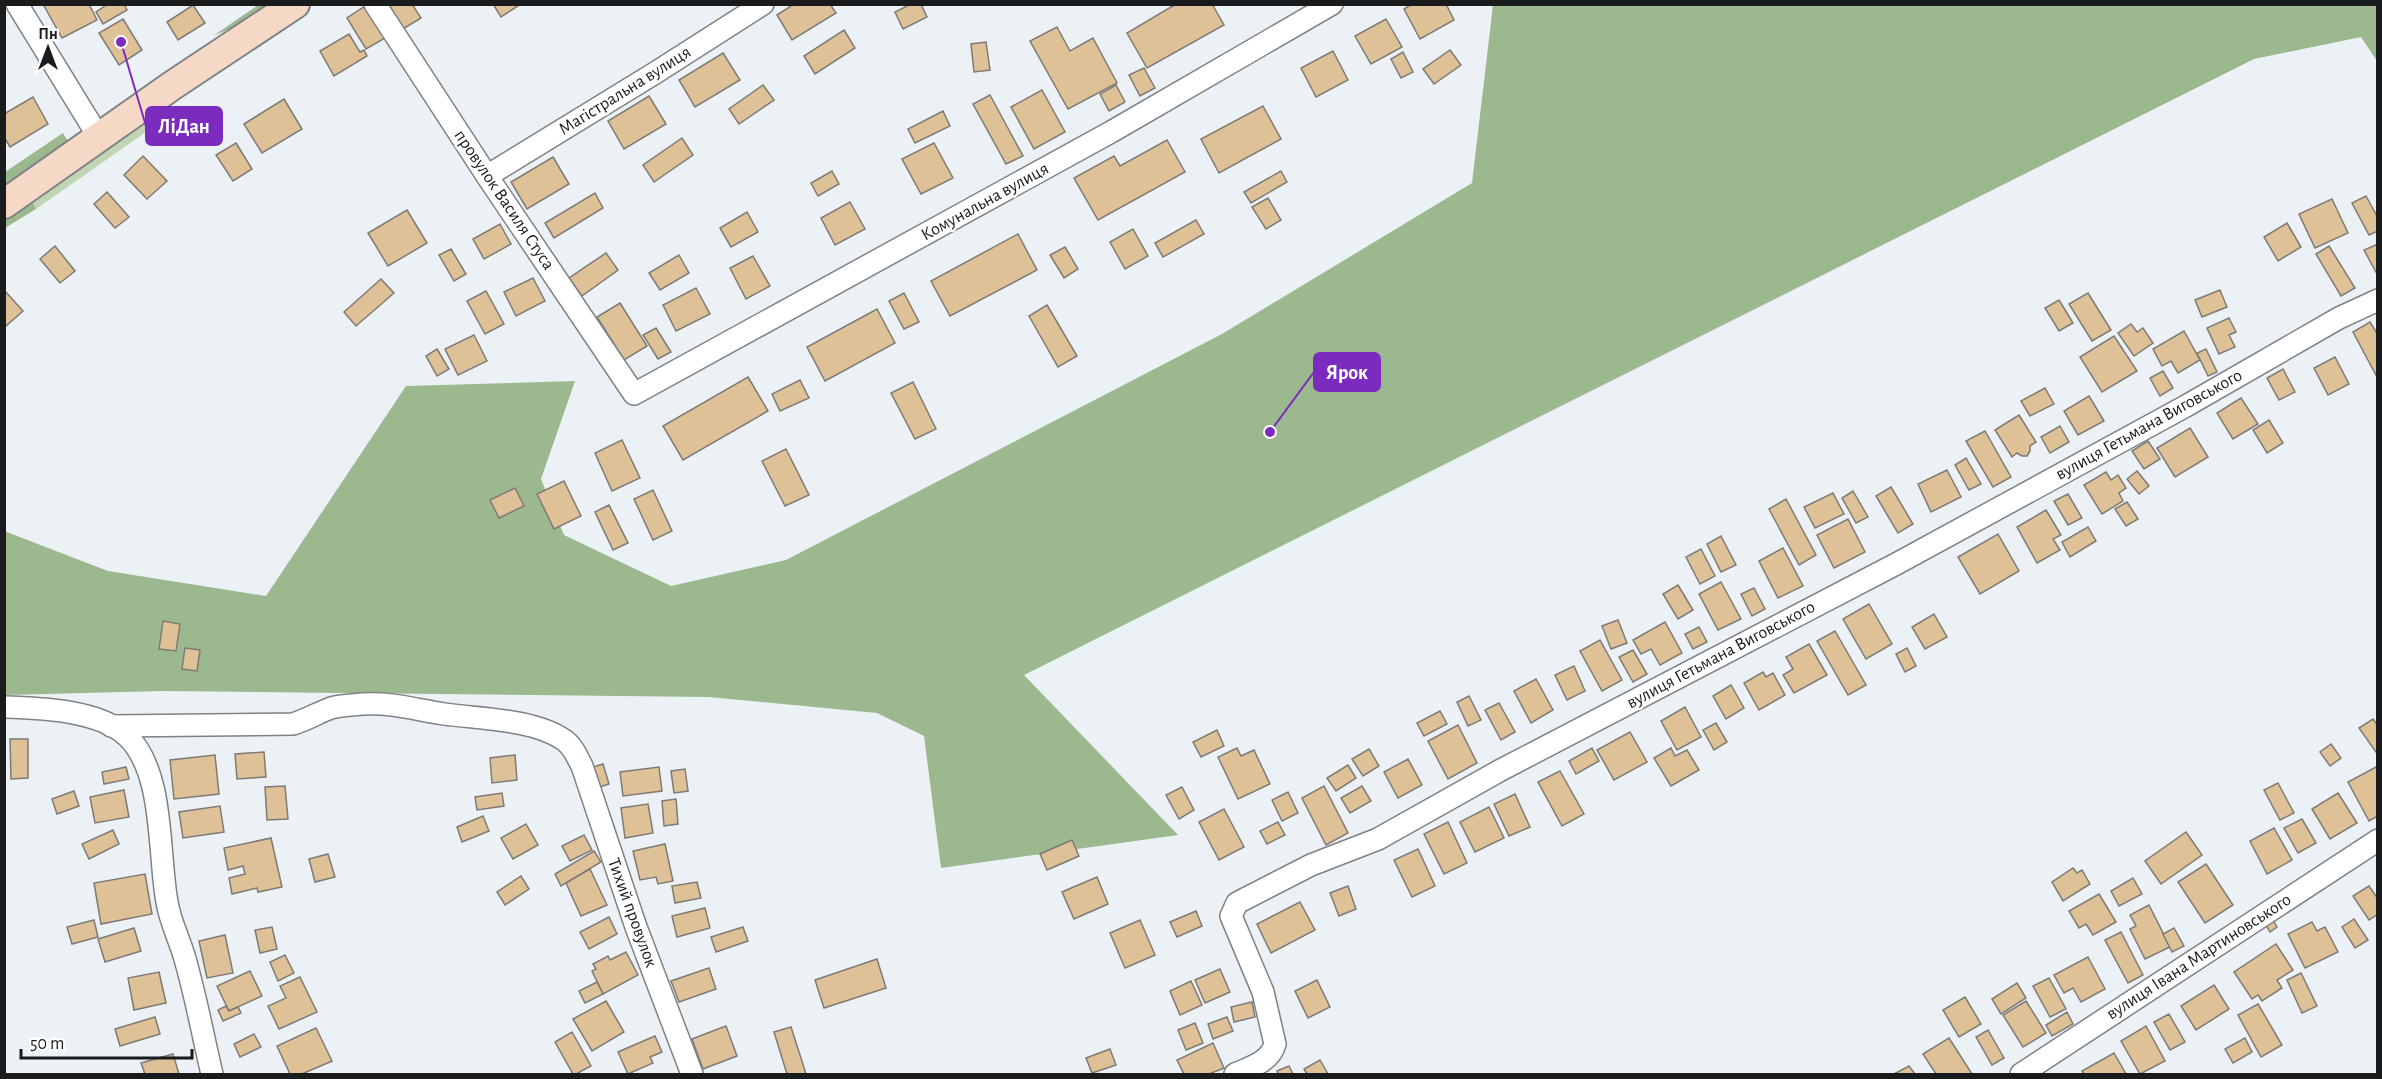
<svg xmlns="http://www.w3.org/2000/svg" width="2382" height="1079" font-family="'Alegreya Sans',sans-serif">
	<rect width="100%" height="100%" fill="#ecf1f5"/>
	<polygon fill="#bfd5b4" points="157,115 166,118 36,209 33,203 41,194 122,132"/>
	<g fill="#9cb88f">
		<polygon points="258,5 277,5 253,19 213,36"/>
		<polygon points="1493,5 2377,5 2377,61 2361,37 2254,59 1024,675 1178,835 941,868 924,736 877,713 709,697 163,691 5,695 4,531 108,571 266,596 406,386 575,381 541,479 564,535 671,586 786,560 1222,334 1472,183"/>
		<polygon points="63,133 69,143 5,190 5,172"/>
		<polygon points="33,203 36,209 5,228 5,218"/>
	</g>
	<g fill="#dec197" stroke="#7e7a76" stroke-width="1.5">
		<polygon points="43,4 89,4 97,20 62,38"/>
		<polygon points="108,4 124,4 127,10 103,24 96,12"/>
		<polygon points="388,4 412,4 421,18 403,29"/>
		<polygon points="493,4 521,4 501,17"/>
		<polygon points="794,4 830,4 836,13 792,40 777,15"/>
		<polygon points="911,4 921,4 927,17 903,29 895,12"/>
		<polygon points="1176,4 1212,4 1224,25 1147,68 1127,33"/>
		<polygon points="1412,4 1446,4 1454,20 1420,39 1404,9"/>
		<polygon points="193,5 205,23 178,40 167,22"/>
		<polygon points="365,6 385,38 366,49 347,18"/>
		<polygon points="123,19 142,50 119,65 99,33"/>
		<polygon points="1386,19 1402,47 1371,64 1355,36"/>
		<polygon points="1057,27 1070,51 1093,38 1117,83 1068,109 1030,41"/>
		<polygon points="844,30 855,48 815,74 804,56"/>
		<polygon points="349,34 360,52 364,50 367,56 334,76 320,51"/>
		<polygon points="986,42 990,70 974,72 971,44"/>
		<polygon points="1450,50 1461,65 1434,84 1423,69"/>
		<polygon points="1333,51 1348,80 1316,97 1301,68"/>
		<polygon points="1403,52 1413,72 1401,78 1391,59"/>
		<polygon points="723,53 740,80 695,107 679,80"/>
		<polygon points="1144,68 1155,88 1140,96 1129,75"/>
		<polygon points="763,85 774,100 739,124 729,109"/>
		<polygon points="1116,85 1125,102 1109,111 1100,94"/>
		<polygon points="1042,90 1065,132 1034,149 1011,107"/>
		<polygon points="990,95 1023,156 1006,164 973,104"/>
		<polygon points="649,96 666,124 624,149 608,121"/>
		<polygon points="33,97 48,124 10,147 4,137 4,114"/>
		<polygon points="284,99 302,129 262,153 244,124"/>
		<polygon points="1263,106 1281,139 1219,173 1201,139"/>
		<polygon points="943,111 950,126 915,143 908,129"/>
		<polygon points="682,138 693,155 654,182 643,165"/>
		<polygon points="1167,140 1185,172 1098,220 1074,178 1114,156 1120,166"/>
		<polygon points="236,143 252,169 233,181 216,155"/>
		<polygon points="934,143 953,178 921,194 902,159"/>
		<polygon points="143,156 167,181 147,199 124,175"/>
		<polygon points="553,157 569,184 527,209 511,182"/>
		<polygon points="832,171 839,184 818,196 811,183"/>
		<polygon points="1281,171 1287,182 1251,203 1244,192"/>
		<polygon points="107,192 129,217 115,228 94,204"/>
		<polygon points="595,193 603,208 554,238 545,223"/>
		<polygon points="2366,196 2378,218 2378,231 2369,235 2352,203"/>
		<polygon points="1268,198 1281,220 1266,229 1252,207"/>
		<polygon points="2332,199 2348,233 2315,248 2299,214"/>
		<polygon points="850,202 865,229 835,245 821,218"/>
		<polygon points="407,210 427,243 388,266 368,233"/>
		<polygon points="747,212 758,232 731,247 720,228"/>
		<polygon points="1196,220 1204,234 1163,257 1155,243"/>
		<polygon points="2287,223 2301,247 2278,261 2264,237"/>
		<polygon points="500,224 511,244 484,259 473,239"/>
		<polygon points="1133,229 1148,256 1125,269 1110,242"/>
		<polygon points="1018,234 1037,270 950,316 931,281"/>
		<polygon points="2378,244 2378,273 2377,274 2364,250"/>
		<polygon points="55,246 75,271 60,283 40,259"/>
		<polygon points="2329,246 2355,288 2341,296 2316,254"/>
		<polygon points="1065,247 1078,269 1064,278 1050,255"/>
		<polygon points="451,249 466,274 454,281 439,255"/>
		<polygon points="606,253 618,270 582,296 569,278"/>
		<polygon points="679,255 689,273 660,290 649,273"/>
		<polygon points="753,256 770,286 746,299 730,268"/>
		<polygon points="533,278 545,301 516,316 504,292"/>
		<polygon points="381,279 394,293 356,326 344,312"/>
		<polygon points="696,288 710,314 676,331 663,305"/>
		<polygon points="4,290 23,311 6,326 4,325"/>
		<polygon points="2220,290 2227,307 2202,317 2195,300"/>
		<polygon points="486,291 504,324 485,334 467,301"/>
		<polygon points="904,293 919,322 904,329 889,301"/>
		<polygon points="2088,293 2111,330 2092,341 2069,304"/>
		<polygon points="2059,300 2073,323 2059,331 2045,308"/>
		<polygon points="620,303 647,346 624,360 597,317"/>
		<polygon points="1047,305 1077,356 1058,367 1029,316"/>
		<polygon points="877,309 895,343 825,381 807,347"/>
		<polygon points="2229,318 2236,332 2229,335 2235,347 2219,354 2207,328"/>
		<polygon points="2370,322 2378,335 2378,379 2353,332"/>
		<polygon points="2131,324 2137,332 2143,328 2153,343 2134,356 2118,333"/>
		<polygon points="656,328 671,352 658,359 643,335"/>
		<polygon points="2184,331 2200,360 2178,373 2171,361 2162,366 2153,349"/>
		<polygon points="474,335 487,361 458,375 445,349"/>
		<polygon points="2114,336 2137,371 2102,392 2080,357"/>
		<polygon points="437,349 449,369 437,376 426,356"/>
		<polygon points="2206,349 2217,372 2208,376 2197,353"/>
		<polygon points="2335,357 2349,384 2328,395 2314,368"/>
		<polygon points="2283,369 2295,392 2279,400 2267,378"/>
		<polygon points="2163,371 2173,388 2160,396 2150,378"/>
		<polygon points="748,377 768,411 683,460 663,426"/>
		<polygon points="800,380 809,398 780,411 772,394"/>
		<polygon points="913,382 936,429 915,439 891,393"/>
		<polygon points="2045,388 2054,404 2030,416 2021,401"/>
		<polygon points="2089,396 2104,421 2078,435 2064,411"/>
		<polygon points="2241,398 2258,424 2233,439 2217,413"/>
		<polygon points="2019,415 2036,442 2030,446 2030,451 2027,456 2022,456 2017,453 2012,457 1995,430"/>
		<polygon points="2269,420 2283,443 2267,453 2253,430"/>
		<polygon points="2060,426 2069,442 2050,453 2041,437"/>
		<polygon points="2190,428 2208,457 2175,477 2157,448"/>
		<polygon points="1985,431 2011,477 1993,487 1966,441"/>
		<polygon points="622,440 640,478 612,491 595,453"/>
		<polygon points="2148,441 2160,459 2144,469 2132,451"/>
		<polygon points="786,449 809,495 785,506 762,461"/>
		<polygon points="1966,458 1981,484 1969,490 1955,465"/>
		<polygon points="1947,470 1961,497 1931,512 1918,484"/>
		<polygon points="2137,471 2149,486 2139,494 2127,479"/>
		<polygon points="2106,472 2111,480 2118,475 2126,488 2119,493 2123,501 2102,514 2084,485"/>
		<polygon points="564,481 581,516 554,529 537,494"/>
		<polygon points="1891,487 1913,524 1898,533 1876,496"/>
		<polygon points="515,488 524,506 499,518 490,500"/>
		<polygon points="653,490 672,531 653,540 634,499"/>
		<polygon points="1853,491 1868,517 1856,523 1842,498"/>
		<polygon points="1833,493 1844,514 1815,528 1804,507"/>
		<polygon points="2068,494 2082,518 2068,525 2054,501"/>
		<polygon points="1786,499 1816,555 1799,565 1769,509"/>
		<polygon points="2127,502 2138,519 2126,526 2115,509"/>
		<polygon points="609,505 628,543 613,550 595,512"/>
		<polygon points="2046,510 2061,535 2053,539 2060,550 2037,563 2017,527"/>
		<polygon points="1848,519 1865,552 1834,568 1817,535"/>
		<polygon points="2088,527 2096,541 2070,557 2062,542"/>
		<polygon points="1998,534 2019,571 1980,594 1958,557"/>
		<polygon points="1721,536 1736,565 1721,572 1707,544"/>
		<polygon points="1783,548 1803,586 1778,598 1759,561"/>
		<polygon points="1701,549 1715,576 1700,584 1686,557"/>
		<polygon points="1721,582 1741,619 1718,630 1699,594"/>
		<polygon points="1678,585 1693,610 1678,619 1663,594"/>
		<polygon points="1754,588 1765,609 1752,616 1741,594"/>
		<polygon points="1869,604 1892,644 1866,659 1843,619"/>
		<polygon points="1934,614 1947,637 1925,649 1912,627"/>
		<polygon points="1618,620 1627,643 1611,649 1602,626"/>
		<polygon points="163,621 180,624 176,651 159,649"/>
		<polygon points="1665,622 1682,653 1660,665 1651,649 1641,654 1633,640"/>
		<polygon points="1699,627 1707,642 1693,649 1685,634"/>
		<polygon points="1835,631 1866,685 1848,695 1817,641"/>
		<polygon points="1600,640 1622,680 1602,691 1580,651"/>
		<polygon points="1809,644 1827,675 1794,693 1783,675 1793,669 1786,657"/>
		<polygon points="185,648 200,650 197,671 182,669"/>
		<polygon points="1907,648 1916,666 1905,672 1896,654"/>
		<polygon points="1633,650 1647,674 1633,682 1619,657"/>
		<polygon points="1574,666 1585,691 1567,700 1555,675"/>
		<polygon points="1763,672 1766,677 1773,673 1785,695 1759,710 1744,683"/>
		<polygon points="1536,679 1553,710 1531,723 1514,691"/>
		<polygon points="1731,685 1744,708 1726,719 1713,696"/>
		<polygon points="1469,696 1481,720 1468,726 1457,702"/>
		<polygon points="1499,703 1515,732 1501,740 1485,710"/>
		<polygon points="1685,707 1701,737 1677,750 1661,721"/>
		<polygon points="1440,711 1447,724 1424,736 1417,723"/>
		<polygon points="2373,719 2378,726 2378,755 2359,728"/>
		<polygon points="1716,723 1727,742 1714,750 1703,730"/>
		<polygon points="1458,725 1477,763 1448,779 1428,741"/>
		<polygon points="1217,730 1224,746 1201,757 1193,742"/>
		<polygon points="1630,732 1647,762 1614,780 1597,750"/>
		<polygon points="10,739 28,739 28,778 11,779"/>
		<polygon points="2331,744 2341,758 2330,766 2320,752"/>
		<polygon points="1237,748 1241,756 1254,750 1270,784 1238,799 1218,757"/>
		<polygon points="1592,748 1599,761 1576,774 1569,761"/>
		<polygon points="1671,748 1675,756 1687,750 1699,770 1671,786 1654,758"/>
		<polygon points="1369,749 1379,766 1363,776 1352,759"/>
		<polygon points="264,752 266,777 237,779 235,754"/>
		<polygon points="215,755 219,794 174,799 170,760"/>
		<polygon points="515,755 517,780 492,783 490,758"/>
		<polygon points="1408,759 1422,785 1398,798 1384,772"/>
		<polygon points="603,764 609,784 597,788 590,768"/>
		<polygon points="1348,765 1356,778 1336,791 1327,778"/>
		<polygon points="126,767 129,779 104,784 102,772"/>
		<polygon points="659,767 662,791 623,796 620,772"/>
		<polygon points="2376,767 2378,770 2378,816 2369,821 2348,782"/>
		<polygon points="685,769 688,791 674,793 671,771"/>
		<polygon points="1560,771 1584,814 1562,826 1538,782"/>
		<polygon points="2278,783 2294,813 2280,820 2264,790"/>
		<polygon points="285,786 288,819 267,820 265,787"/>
		<polygon points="1324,786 1348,833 1326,845 1302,798"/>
		<polygon points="1362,786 1371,801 1350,813 1341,798"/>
		<polygon points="1182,787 1194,810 1179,819 1166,795"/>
		<polygon points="124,790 129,817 95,823 90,797"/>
		<polygon points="74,791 79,806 57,814 52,799"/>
		<polygon points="1288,792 1298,813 1282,821 1272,800"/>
		<polygon points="502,793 504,806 477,810 475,797"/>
		<polygon points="2338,793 2357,823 2330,839 2312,809"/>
		<polygon points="1515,794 1530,827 1509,836 1494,804"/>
		<polygon points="676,799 678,824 664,826 662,801"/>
		<polygon points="648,804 653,833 625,838 621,808"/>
		<polygon points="220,806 224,832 183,838 179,812"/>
		<polygon points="1489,807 1504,838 1475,852 1460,822"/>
		<polygon points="1224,809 1244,847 1219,860 1199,822"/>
		<polygon points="483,816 489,831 462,842 457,827"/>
		<polygon points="2302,819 2316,843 2298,853 2284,828"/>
		<polygon points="1278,822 1285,835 1267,844 1260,831"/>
		<polygon points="1448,822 1467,863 1444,874 1424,834"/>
		<polygon points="526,824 538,845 513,859 501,838"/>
		<polygon points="2274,828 2292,860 2267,874 2250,841"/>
		<polygon points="113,830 119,844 89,859 82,844"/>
		<polygon points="2186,832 2202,855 2161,884 2145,861"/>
		<polygon points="584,835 592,850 570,861 562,846"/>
		<polygon points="271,838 282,887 258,892 257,888 232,894 229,878 245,874 243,866 228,870 224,848"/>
		<polygon points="1072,840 1079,856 1047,870 1040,854"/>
		<polygon points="665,844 673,881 658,884 656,877 640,880 633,851"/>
		<polygon points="1418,849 1435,886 1412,897 1394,860"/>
		<polygon points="594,851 601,862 561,886 555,874"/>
		<polygon points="328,854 335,877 315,882 309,859"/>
		<polygon points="2206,864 2233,905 2205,923 2178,882"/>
		<polygon points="2073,868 2077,873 2082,870 2090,884 2063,901 2052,882"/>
		<polygon points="590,869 607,905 581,916 566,883"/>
		<polygon points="145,874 152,914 101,924 94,883"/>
		<polygon points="521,876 529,889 505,905 497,892"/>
		<polygon points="1097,877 1108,904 1074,919 1062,892"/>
		<polygon points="2133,878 2142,894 2119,906 2111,891"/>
		<polygon points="697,882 701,898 675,903 672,886"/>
		<polygon points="1348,886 1356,909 1339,916 1330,893"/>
		<polygon points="2369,886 2378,899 2378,914 2369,920 2353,896"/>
		<polygon points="2099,894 2116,922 2093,935 2086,924 2079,928 2069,911"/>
		<polygon points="1300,902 1315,930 1271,953 1257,924"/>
		<polygon points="2149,905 2170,947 2145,959 2130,929 2136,926 2130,915"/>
		<polygon points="705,908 710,928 677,937 672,916"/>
		<polygon points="1196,911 1202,926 1177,937 1170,922"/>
		<polygon points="609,917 617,934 589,949 580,932"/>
		<polygon points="2354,919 2368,940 2355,948 2342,927"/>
		<polygon points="94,920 98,937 72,944 67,927"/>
		<polygon points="1140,920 1155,955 1125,968 1110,933"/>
		<polygon points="2273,920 2277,927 2270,932 2266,925"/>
		<polygon points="2312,922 2317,931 2325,927 2338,952 2305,968 2288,934"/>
		<polygon points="272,927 277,949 260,953 255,930"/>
		<polygon points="743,927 748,941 716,952 711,937"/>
		<polygon points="134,928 141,951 105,962 98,939"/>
		<polygon points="2174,928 2184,946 2172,952 2163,934"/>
		<polygon points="2121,932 2143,975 2128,983 2105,940"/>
		<polygon points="225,935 233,973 207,978 199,941"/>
		<polygon points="2276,944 2293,970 2277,980 2282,988 2262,1001 2258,995 2252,999 2234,972"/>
		<polygon points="626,952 638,975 603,994 592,971 596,969 593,964 608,956 610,960"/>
		<polygon points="285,955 294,973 278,981 270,962"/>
		<polygon points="2088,957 2105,989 2081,1002 2073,988 2064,993 2054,975"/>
		<polygon points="877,959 886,988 824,1008 815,980"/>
		<polygon points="709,968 716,989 679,1002 671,981"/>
		<polygon points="1220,969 1230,992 1205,1003 1195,980"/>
		<polygon points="250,971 262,996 229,1011 217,986"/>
		<polygon points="159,972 166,1003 134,1010 128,978"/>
		<polygon points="2301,973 2317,1006 2302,1013 2287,980"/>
		<polygon points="300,977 317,1012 279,1029 268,1006 286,998 280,986"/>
		<polygon points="2049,978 2066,1009 2050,1017 2033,986"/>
		<polygon points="1317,980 1330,1007 1308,1018 1295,991"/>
		<polygon points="1191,981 1202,1005 1180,1015 1170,991"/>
		<polygon points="597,982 603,994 585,1003 579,991"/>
		<polygon points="2017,983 2026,998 2001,1014 1992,999"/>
		<polygon points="2214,985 2229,1009 2196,1030 2181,1006"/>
		<polygon points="1965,997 1981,1024 1959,1037 1943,1010"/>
		<polygon points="606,1001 624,1032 592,1051 573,1019"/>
		<polygon points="2026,1001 2046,1033 2023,1047 2003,1015"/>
		<polygon points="1252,1002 1255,1017 1234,1022 1231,1007"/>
		<polygon points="2258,1004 2282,1045 2261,1057 2238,1015"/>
		<polygon points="226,1006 229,1011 238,1007 241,1013 223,1021 218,1010"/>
		<polygon points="2067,1012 2073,1024 2052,1036 2046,1025"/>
		<polygon points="2169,1014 2185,1042 2170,1050 2154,1022"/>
		<polygon points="155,1017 160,1034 120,1046 115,1029"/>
		<polygon points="1227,1017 1233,1031 1213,1039 1208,1024"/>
		<polygon points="1195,1023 1203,1043 1186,1050 1178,1030"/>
		<polygon points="726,1026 737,1056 703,1069 692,1039"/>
		<polygon points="2146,1026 2165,1061 2140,1074 2121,1041"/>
		<polygon points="791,1027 806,1074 787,1074 774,1032"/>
		<polygon points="316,1028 332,1061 302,1074 290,1074 277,1046"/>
		<polygon points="1988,1030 2004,1058 1992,1065 1976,1037"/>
		<polygon points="572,1032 591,1066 576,1074 573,1074 555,1042"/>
		<polygon points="254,1034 261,1047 240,1057 234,1044"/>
		<polygon points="655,1036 662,1052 650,1057 653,1063 628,1074 618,1052"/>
		<polygon points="1949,1038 1972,1074 1936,1074 1923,1054"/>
		<polygon points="2245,1038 2252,1052 2233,1063 2225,1049"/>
		<polygon points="1213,1043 1224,1068 1209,1074 1184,1074 1177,1060"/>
		<polygon points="1110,1049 1116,1065 1092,1073 1086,1058"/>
		<polygon points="2114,1053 2126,1074 2084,1074 2082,1071"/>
		<polygon points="173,1054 179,1074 145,1074 141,1063"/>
		<polygon points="1320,1060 1328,1074 1307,1074 1304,1069"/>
		<polygon points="1289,1066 1293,1074 1278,1074 1277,1071"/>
		<polygon points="1909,1066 1915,1074 1894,1074"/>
	</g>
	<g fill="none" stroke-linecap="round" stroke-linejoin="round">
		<g stroke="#7e8286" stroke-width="24">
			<g id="street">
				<polyline points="17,4 98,136"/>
				<polyline points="375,4 487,176 634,394 1111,132 1332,4"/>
				<polyline points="487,176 655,73 763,4"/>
				<path d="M 4,707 C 41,708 99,710 127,736 C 165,772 158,854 167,902 C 170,922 180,940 185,959 C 196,997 203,1036 212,1074"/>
				<path d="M 111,726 L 293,724 C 306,720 320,712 331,708 C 341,705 353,705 363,704 C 391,702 417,710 444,714 C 480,719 534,719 564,740 C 573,746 577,757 582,766 L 636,927 L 692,1074"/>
				<path d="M 1235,1074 C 1251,1067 1270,1062 1275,1044 L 1263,992 L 1231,916 L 1237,903 L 1311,865 L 1378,839 L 1499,771 L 1898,563 L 2186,406 L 2339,318 L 2378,300"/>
				<polyline points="2021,1074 2378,840"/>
			</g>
		</g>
		<g stroke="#7e8286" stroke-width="32">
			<polyline id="secondary" points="4,204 173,85 295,4"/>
		</g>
		<use href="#street" stroke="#fff" stroke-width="21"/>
		<use href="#secondary" stroke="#f5d8c5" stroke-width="28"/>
	</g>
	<g text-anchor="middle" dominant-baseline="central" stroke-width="5" stroke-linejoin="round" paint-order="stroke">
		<g font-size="18" fill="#191b1c" stroke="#fff">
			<text transform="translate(625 91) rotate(-32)">Магістральна вулиця</text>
			<text transform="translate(504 200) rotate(56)">провулок Василя Стуса</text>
			<text transform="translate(985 202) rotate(-29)">Комунальна вулиця</text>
			<text transform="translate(2149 425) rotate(-29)">вулиця Гетьмана Виговського</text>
			<text transform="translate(1721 655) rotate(-28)">вулиця Гетьмана Виговського</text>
			<text transform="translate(632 913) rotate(70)">Тихий провулок</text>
			<text transform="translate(2199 957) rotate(-33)">вулиця Івана Мартиновського</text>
		</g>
	</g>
	<path fill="none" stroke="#7b2cbf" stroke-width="2" d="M121 42L146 126M1270 432L1314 372"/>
	<g fill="#7b2cbf" stroke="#fff" stroke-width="2">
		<circle cx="121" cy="42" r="6"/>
		<circle cx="1270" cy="432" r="6"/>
	</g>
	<g fill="#7b2cbf" stroke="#7b2cbf" stroke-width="2">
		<rect x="146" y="107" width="76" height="38" rx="6"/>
		<rect x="1314" y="353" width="66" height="38" rx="6"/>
	</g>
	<g font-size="20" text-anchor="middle" font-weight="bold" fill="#fff">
		<text x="184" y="133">ЛіДан</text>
		<text x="1347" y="379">Ярок</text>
	</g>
	<rect width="2382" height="1079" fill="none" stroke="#191b1c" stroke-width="12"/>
	<g transform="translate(48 48)" stroke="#ffffff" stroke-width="4.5" paint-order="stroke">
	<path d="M0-4.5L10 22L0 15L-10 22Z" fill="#191b1c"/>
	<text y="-9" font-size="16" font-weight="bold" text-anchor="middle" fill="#191b1c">Пн</text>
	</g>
	<path d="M21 1049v9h171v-9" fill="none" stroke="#191b1c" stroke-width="3"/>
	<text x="30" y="1049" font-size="18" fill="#191b1c" stroke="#ffffff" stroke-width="4.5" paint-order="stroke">50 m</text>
</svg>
